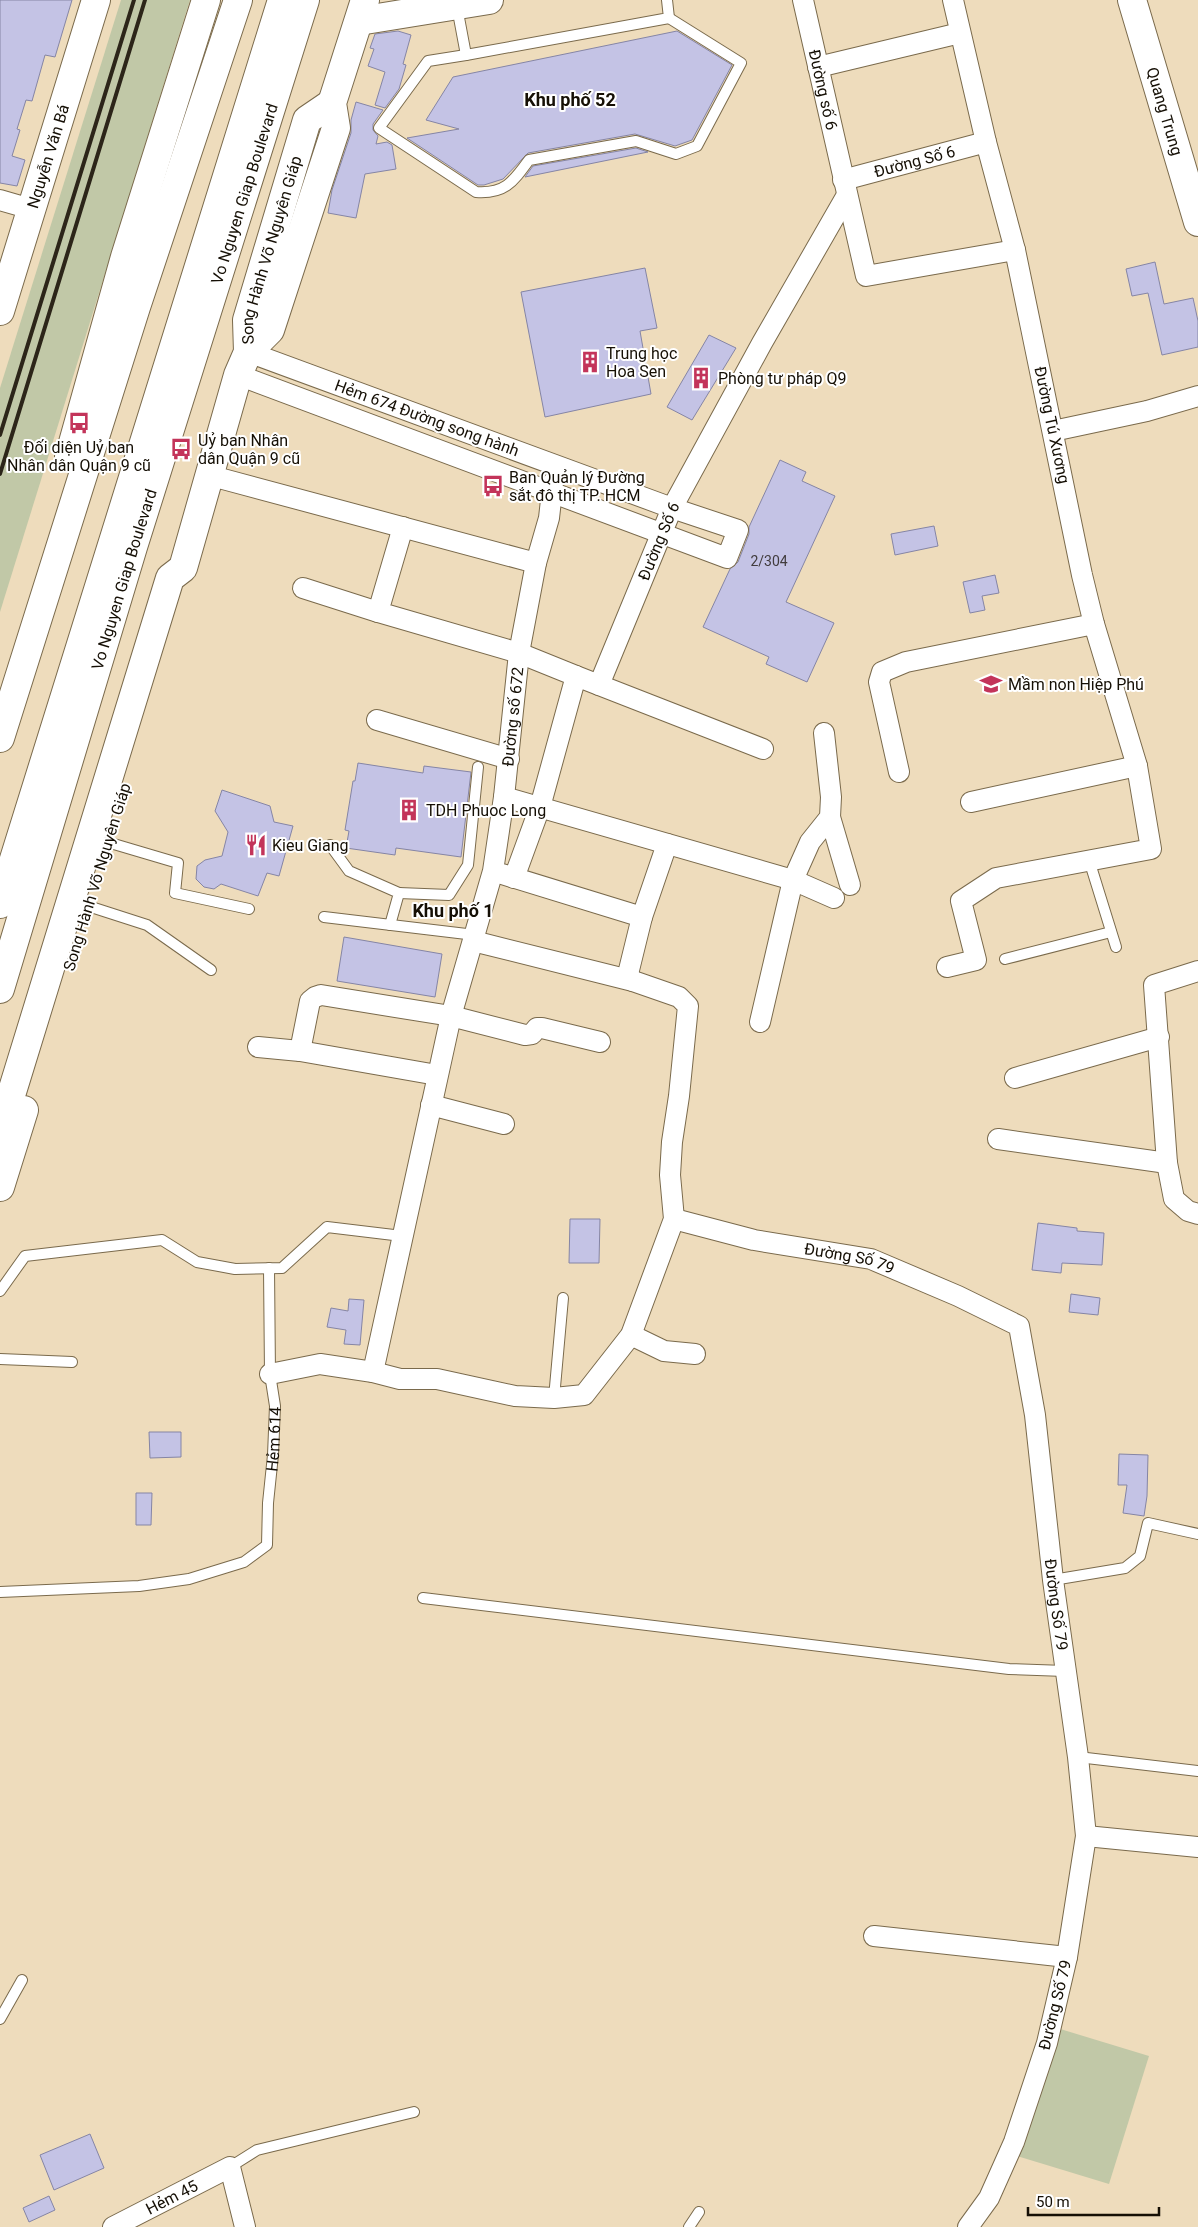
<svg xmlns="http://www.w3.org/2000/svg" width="1198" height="2227" font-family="Roboto,sans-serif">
	<rect width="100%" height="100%" fill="#eedcbc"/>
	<g fill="#c1c8a7">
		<polygon points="121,0 190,0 0,612 0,388"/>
		<polygon points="1057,2028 1149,2056 1109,2184 1017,2156"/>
	</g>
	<g fill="#c4c3e5" stroke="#8585a5">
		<polygon points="0,0 72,0 55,57 45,55 32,101 26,100 17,129 20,130 12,156 25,160 17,186 0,183"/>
		<polygon points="398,31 411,35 403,64 406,65 399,89 385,108 375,105 385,72 368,66 374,49 370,48 375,34"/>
		<polygon points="677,31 732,65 692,140 675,146 635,134 528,153 503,179 484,185 478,185 407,138 459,129 426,120 453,77"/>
		<polygon points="356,102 383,110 373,124 373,130 378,136 376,144 387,142 392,145 396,169 365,174 356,218 328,213 332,190 351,133 351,120"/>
		<polygon points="636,148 648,152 525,177 533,166"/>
		<polygon points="1155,262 1164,304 1193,298 1198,321 1198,347 1162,355 1148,293 1132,296 1126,269"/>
		<polygon points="645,268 657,328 640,331 651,394 545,417 521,292"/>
		<polygon points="709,335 736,348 692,420 667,407"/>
		<polygon points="780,460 806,472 802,481 835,496 786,602 834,623 807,682 766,664 769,657 703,627 730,569 738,562 749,534 749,527"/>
		<polygon points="934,526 938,546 895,555 891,534"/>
		<polygon points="995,575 999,593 982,596 985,610 970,613 963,582"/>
		<polygon points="358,763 423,773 424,766 471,772 461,857 396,848 395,855 346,848 349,831 345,830 353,781 355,781"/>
		<polygon points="222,790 270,806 274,822 293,826 279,876 267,873 258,896 221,884 214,889 204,887 196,879 197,866 205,860 222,856 228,832 215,811"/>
		<polygon points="344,937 442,954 435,997 337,981"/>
		<polygon points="570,1219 600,1219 599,1263 569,1263"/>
		<polygon points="1038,1223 1077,1228 1077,1231 1104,1233 1102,1265 1062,1263 1061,1273 1032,1270"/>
		<polygon points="1071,1294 1100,1298 1098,1315 1069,1312"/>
		<polygon points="349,1299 364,1300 360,1345 344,1344 346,1330 327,1327 331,1308 348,1311"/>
		<polygon points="149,1432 181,1432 181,1457 150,1458"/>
		<polygon points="1119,1454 1148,1455 1147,1496 1144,1516 1123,1513 1127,1485 1118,1485"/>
		<polygon points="136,1493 152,1493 151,1525 136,1525"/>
		<polygon points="90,2134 104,2168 54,2190 40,2155"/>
		<polygon points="49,2196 55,2210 29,2222 23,2208"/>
	</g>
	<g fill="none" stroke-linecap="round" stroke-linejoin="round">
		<g stroke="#7a6a4c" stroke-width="12">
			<g id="lane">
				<polyline points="457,7 466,55 669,18 667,0"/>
				<path d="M 466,55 L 428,61 L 379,128 L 476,192 C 505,194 513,182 529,160 L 636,141 L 676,154 L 697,146 L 741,63 L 669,18"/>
				<polyline points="107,842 178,863 175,893 249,909"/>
				<polyline points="330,845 349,871 399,893 390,925"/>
				<polyline points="1089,860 1116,947"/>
				<polyline points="399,893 449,895 468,865 478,767"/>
				<polyline points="88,906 147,925 211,970"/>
				<polyline points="324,917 475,935"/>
				<polyline points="1005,959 1111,932"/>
				<polyline points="0,1291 25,1256 162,1240 197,1262 235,1269 282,1268 327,1227 402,1236"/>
				<polyline points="0,1359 72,1362"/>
				<polyline points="554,1398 563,1298"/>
				<polyline points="1053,1580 1125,1568 1140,1556 1148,1523 1198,1534"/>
				<path id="s1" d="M 0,1592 L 139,1586 L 189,1579 L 244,1562 L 267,1545 L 268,1503 L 273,1455 L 275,1406 L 270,1374 L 269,1268"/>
				<polyline points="423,1598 1009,1669 1065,1671"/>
				<polyline points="1078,1757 1198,1771"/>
				<polyline points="0,2019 22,1980"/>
				<polyline points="230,2167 257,2150 414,2112"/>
				<polyline points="689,2227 699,2212"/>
			</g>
		</g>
		<g stroke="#7a6a4c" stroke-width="22">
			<g id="street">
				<path id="s2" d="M 803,0 L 866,276 L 1015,250"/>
				<polyline points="818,67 960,33"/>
				<path id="s3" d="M 843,180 L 986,142"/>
				<polyline points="0,200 31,209"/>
				<polyline points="238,375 727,558 738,530 672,508 248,352"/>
				<polyline points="1053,431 1147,411 1198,396"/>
				<polyline points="208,475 536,563"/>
				<polyline points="403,527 378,612 519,653 576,676"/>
				<polyline points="303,588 378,612"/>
				<polyline points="599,685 763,749"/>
				<polyline points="377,720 509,759"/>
				<polyline points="899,772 879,682 882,672 906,662 1094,624"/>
				<polyline points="504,797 793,880 834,898"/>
				<polyline points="971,802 1137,766"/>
				<polyline points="830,817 850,885"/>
				<polyline points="502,874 642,917"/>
				<path id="s4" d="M 514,878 L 540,807 L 576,676 L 599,685 L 672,508 L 762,343 L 847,195"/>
				<polyline points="473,941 633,981"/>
				<polyline points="947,967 976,960 961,901 996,878 1151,849 1137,766 1094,624 1082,575 1015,250 986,142 953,0"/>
				<polyline points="1198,971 1154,985 1167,1163 1174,1199 1188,1211 1198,1214"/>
				<polyline points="760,1022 793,880 810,842 830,817 831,797 824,733"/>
				<polyline points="258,1047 300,1051 437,1075"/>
				<polyline points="300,1051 310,1001 315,997 321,995 451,1016 525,1035 532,1034 537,1028 542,1028 600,1042"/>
				<polyline points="1015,1078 1159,1037"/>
				<polyline points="431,1105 504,1124"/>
				<polyline points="998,1139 1167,1163"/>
				<path id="s5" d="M 674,1219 L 754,1240 L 871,1259 L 958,1296 L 1019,1326 L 1035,1415 L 1053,1580 L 1078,1757 L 1086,1836 L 1067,1957 L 1047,2043 L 1014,2142 L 989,2198 L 968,2227"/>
				<polyline points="631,1335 664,1351 695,1354"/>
				<path id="s6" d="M 373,1372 L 451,1016 L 493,871 L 504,797 L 519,653 L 536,563 L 549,518 L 553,482"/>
				<polyline points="270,1374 320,1364 373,1372 400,1379 437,1379 515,1396 554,1398 584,1395 631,1335 674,1219 670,1175 672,1142 679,1096 688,1006 679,997 633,981 628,974 642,917 667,844"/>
				<polyline points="1086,1836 1198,1847"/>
				<polyline points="874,1936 1067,1957"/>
				<path id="s7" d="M 113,2227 L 230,2167 L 245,2227"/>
			</g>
		</g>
		<g stroke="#7a6a4c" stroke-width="30">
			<g id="secondary">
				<path id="s8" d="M 1132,0 L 1198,222"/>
				<polyline points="359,21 489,0"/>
				<path id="s9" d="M 0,311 L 96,0"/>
				<polyline points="248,352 270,330 336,128 332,103 365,0"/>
				<path id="s10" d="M 0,1131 L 170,578 L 183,568 L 238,375 L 248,352 L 247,320 L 307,120 L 332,103"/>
				<polyline points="0,1187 24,1110"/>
			</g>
		</g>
		<g stroke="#7a6a4c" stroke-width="30">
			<g id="highway">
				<polyline points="69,457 125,257 206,0"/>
				<polyline points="0,738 136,307 238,0"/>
				<polyline points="0,904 282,0"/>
				<path id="s11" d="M 0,989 L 133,547 L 305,0"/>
			</g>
		</g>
		<use href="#lane" stroke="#fff" stroke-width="10"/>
		<use href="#street" stroke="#fff" stroke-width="20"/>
		<use href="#secondary" stroke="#fff" stroke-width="28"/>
		<use href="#highway" stroke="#fff" stroke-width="28"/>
		<g stroke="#2c2519" stroke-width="4">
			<polyline points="0,435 134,0"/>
			<polyline points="0,474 145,0"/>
		</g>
	</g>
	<defs>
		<g id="building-bare" transform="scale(1.725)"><path d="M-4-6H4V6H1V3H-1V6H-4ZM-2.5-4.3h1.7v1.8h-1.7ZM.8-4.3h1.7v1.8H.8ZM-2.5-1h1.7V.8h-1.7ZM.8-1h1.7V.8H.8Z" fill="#c3345a" stroke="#fff" stroke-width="2.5" paint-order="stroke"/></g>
		<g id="bus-bare" transform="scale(1.725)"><path d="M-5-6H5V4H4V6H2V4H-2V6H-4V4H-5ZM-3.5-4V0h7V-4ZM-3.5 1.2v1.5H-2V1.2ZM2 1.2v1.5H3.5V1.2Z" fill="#c3345a" stroke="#fff" stroke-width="2.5" paint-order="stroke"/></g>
		<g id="school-bare" transform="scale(1.725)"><path d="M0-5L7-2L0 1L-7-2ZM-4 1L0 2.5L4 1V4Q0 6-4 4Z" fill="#c3345a" stroke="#fff" stroke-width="2.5" paint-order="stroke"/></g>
		<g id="restaurant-bare" transform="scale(1.725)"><path d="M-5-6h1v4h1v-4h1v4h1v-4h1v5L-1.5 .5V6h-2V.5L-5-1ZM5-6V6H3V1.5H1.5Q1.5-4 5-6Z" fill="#c3345a" stroke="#fff" stroke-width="2.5" paint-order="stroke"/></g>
	</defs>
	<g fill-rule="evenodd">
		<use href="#building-bare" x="590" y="362"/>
		<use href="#building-bare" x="701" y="378"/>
		<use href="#bus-bare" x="79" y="423"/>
		<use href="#bus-bare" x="181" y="449"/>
		<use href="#bus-bare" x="493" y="486"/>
		<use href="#school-bare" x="991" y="684"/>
		<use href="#building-bare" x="409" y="810"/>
		<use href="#restaurant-bare" x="256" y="845"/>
	</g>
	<g text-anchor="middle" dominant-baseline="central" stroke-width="4" stroke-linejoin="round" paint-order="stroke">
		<g font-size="14" fill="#413c3d">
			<text x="769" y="561">2/304</text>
		</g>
		<g font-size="16" fill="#150f05" stroke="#fff">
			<text stroke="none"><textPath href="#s2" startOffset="92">Đường số 6</textPath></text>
			<text stroke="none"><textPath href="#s8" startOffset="116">Quang Trung</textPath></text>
			<text stroke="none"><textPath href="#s9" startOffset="162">Nguyễn Văn Bá</textPath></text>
			<text stroke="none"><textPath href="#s3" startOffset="74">Đường Số 6</textPath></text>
			<text stroke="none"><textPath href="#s11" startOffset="832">Vo Nguyen Giap Boulevard</textPath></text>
			<text stroke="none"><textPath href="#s10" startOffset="926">Song Hành Võ Nguyên Giáp</textPath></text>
			<text transform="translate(427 418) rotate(20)">Hẻm 674 Đường song hành</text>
			<text transform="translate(1052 425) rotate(78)">Đường Tú Xương</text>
			<text stroke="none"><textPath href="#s4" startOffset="392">Đường Số 6</textPath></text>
			<text stroke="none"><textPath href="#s11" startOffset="428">Vo Nguyen Giap Boulevard</textPath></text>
			<text stroke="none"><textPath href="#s6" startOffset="671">Đường số 672</textPath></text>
			<text transform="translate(97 877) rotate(-73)">Song Hành Võ Nguyên Giáp</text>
			<text stroke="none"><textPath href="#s5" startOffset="180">Đường Số 79</textPath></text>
			<text stroke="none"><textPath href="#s1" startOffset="382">Hẻm 614</textPath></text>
			<text stroke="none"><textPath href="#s5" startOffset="645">Đường Số 79</textPath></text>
			<text transform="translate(1055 2005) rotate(-76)">Đường Số 79</text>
			<text stroke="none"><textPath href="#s7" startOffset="66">Hẻm 45</textPath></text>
		</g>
		<g font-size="16" fill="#150f05" stroke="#fff" text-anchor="start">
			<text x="606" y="353">Trung học<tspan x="606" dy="18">Hoa Sen</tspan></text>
			<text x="718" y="378">Phòng tư pháp Q9</text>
			<text x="198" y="440">Uỷ ban Nhân<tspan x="198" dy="18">dân Quận 9 cũ</tspan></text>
			<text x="79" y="447" text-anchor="middle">Đối diện Uỷ ban<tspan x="79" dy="18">Nhân dân Quận 9 cũ</tspan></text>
			<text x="509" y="477">Ban Quản lý Đường<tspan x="509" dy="18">sắt đô thị TP. HCM</tspan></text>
			<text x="1008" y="684">Mầm non Hiệp Phú</text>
			<text x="426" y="810">TDH Phuoc Long</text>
			<text x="272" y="845">Kieu Giang</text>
		</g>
		<g font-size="18" font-weight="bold" fill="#150f05" stroke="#fff">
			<text x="570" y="99">Khu phố 52</text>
			<text x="453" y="910">Khu phố 1</text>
		</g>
	</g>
	<path d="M1028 2207v8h131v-8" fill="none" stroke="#150f05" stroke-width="2.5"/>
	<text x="1036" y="2207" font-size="15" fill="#150f05" stroke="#ffffff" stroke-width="4" paint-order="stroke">50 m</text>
</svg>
